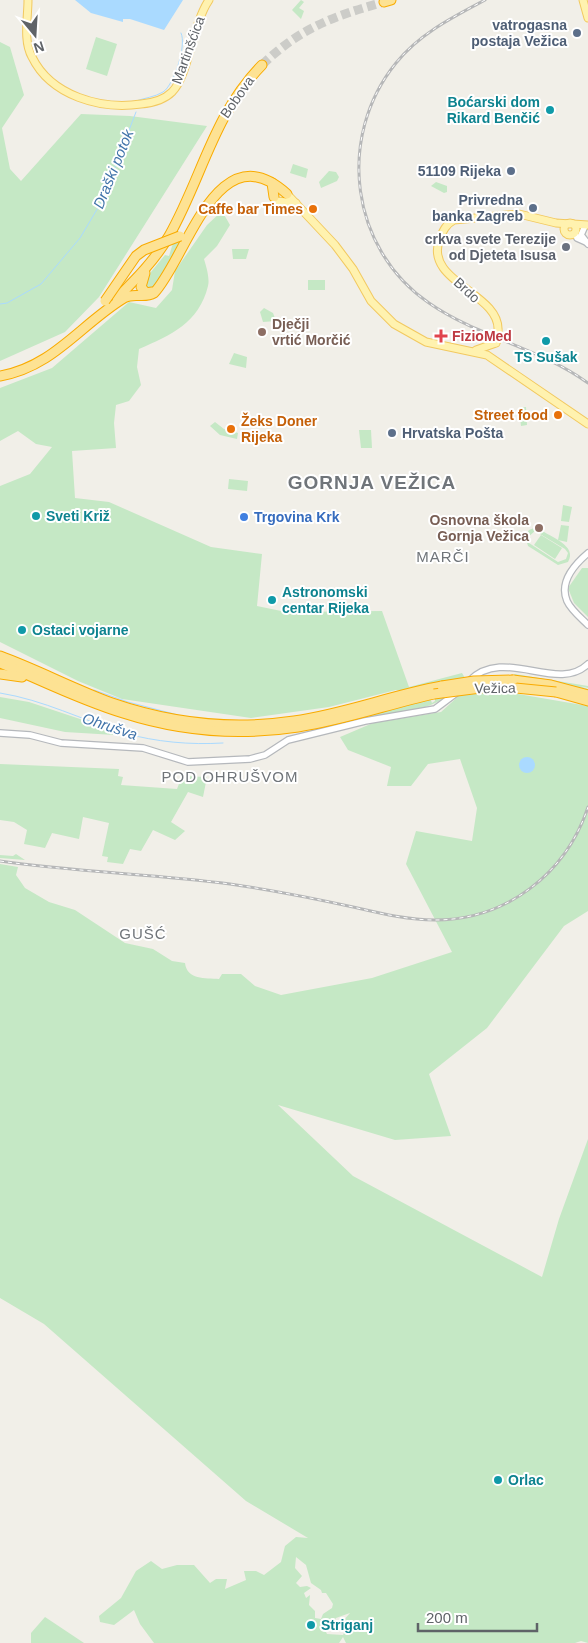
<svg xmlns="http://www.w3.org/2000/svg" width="588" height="1643" font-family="Arial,sans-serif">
	<rect width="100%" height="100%" fill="#f1efe8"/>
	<g fill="#c5e8c5" fill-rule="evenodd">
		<polygon points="301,0 304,2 299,8 304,11 301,19 292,10"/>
		<polygon points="96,37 117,44 107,76 86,69"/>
		<polygon points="0,42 10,47 24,95 2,128 10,169 21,181 81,114 130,116 207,126 99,297 65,332 0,361"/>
		<polygon points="293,164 308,169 306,178 290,173"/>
		<polygon points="329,171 336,172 339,177 337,181 321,188 319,182"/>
		<polygon points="436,182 447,186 447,192 444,193 431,186"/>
		<path d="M 222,211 L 230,225 L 217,246 L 204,259 C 206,266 210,278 208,286 C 199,323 171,335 139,349 L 137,367 L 141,385 L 129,401 L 116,405 L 114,423 L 116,448 L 72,451 L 75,498 L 109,502 L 211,547 L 262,554 L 257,606 L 286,612 L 382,611 L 409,687 L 462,673 L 465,678 L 401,691 L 396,690 L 329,707 L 251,718 L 122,699 L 78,681 L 0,642 L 0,486 L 30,474 L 52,447 L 36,444 L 18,431 L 0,441 L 0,388 L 52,368 L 129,302 L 156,308 L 172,290 L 175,271 L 207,225 Z"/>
		<polygon points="184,238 154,288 147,290 143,282 146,278 165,255 169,256 173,243"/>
		<polygon points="232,249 249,249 246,259 233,259"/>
		<rect x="308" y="280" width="17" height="10"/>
		<polygon points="264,308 273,313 276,321 263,322 260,312"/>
		<polygon points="234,353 247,357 246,368 229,364"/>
		<polygon points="526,407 527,425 521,426 519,408"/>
		<polygon points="215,422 224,429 238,433 237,439 220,435 210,426"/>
		<polygon points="359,430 371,430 372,448 361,448"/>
		<polygon points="229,479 248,481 247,491 228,489"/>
		<polygon points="563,505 572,507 569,522 561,521"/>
		<polygon points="561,525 569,526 567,542 558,540"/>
		<path d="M 534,528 L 539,529 C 551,537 578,546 568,562 L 558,565 L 528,546 L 525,536 L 529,530 ZM 535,531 L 565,549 L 568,553 L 566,559 L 558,562 L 529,543 L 528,537 Z"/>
		<polygon points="541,535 562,548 555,559 534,545"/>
		<polygon points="582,568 588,568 588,617 574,603 568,588"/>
		<polygon points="515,674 588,686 588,688 580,686 588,689 588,691 509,677"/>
		<path d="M 500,691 L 588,706 L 588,911 L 564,926 L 487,1028 L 429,1074 L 451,1136 L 395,1140 L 278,1105 L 353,1176 L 542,1277 L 559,1219 L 588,1139 L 588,1643 L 581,1641 L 575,1643 L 346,1643 L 343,1637 L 339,1643 L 154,1643 L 140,1624 L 134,1610 L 114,1625 L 100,1622 L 99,1616 L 121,1598 L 136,1571 L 151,1561 L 162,1569 L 177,1565 L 194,1565 L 210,1583 L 216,1579 L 227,1579 L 225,1589 L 246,1580 L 244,1571 L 256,1571 L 264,1575 L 281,1562 L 285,1546 L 296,1537 L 308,1538 L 246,1501 L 44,1324 L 0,1298 L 0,864 L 18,867 L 16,875 L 25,888 L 49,902 L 75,910 L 125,943 L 153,949 L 172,961 L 185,963 C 187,980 205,978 219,979 L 222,974 L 241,974 L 255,986 L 281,995 L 372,978 L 452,952 L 406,864 L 416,831 L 472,841 L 477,808 L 460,759 L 428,764 L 411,786 L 387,786 L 391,767 L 348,750 L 340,737 L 373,723 L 441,712 L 462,693 ZM 296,1557 L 306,1565 L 311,1583 L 321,1590 L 322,1593 L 326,1593 L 333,1604 L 332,1608 L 323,1614 L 321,1619 L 315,1618 L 315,1611 L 309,1605 L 310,1595 L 306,1598 L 304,1593 L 311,1588 L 307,1586 L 300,1587 L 296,1583 L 302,1576 L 295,1568 ZM 350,1613 L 343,1621 L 347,1627 L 343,1635 L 327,1634 L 326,1632 L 336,1618 Z"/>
		<path d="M 450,694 C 426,713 394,713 365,717 L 430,698 L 432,703 L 435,701 L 435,697 Z"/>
		<polygon points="0,697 29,702 131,736 65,732 0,718"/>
		<polygon points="0,764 119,769 118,776 123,777 121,785 177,789 182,776 207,777 203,797 188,792 171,822 185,831 175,840 153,830 141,851 130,849 123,864 107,862 108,857 102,856 109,823 83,817 79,839 52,833 45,848 24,844 27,830 14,822 0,820"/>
		<polygon points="16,854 25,860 0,858 0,855 13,856"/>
		<polygon points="45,1617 84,1643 31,1643 31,1633"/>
	</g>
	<g fill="#aadaff">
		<polygon points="75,0 183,0 164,30 130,19 123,19 123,22 91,13"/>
		<circle cx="527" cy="765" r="8"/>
	</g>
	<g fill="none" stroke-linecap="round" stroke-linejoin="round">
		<g stroke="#aadaff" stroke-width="1">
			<path d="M 136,101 C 144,98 155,97 163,92 C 174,85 187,45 181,33"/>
			<polyline points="0,304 7,303 41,284 80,238 102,201 136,112"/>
			<polyline points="94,690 128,702 178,715"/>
			<path d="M 0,693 C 44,700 82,720 124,733 C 156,742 190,745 223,743"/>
		</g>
		<path stroke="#ccccc8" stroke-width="9" stroke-dasharray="9 4.5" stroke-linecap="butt" d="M 262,65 C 300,28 334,16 384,2"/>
		<g stroke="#b5b8bc" stroke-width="8">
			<g id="minor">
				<polyline points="585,226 581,235 588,244"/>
				<polyline points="575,233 577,238 586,242"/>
				<path d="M 588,553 C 575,564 559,582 567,601 C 571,610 581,618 588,625"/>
				<path d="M 469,681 C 504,645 557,694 588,664"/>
				<polyline points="0,733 30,735 61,743 143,748 188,762 250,759 265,755 288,740 365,721 435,709 459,691"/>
			</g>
		</g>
		<g stroke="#f2c960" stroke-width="9">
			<g id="major">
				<path d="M 28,0 C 28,18 23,41 32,57 C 51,96 101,110 141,104 C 152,103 164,100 172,92 C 189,75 192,25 209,0"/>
				<polyline points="583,0 588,18"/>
				<polyline points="287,194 335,245 353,269 371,301 394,324 426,342 487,355 588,424"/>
				<polyline points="277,201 296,203"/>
				<circle cx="570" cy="229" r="6"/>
				<polyline points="573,224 588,225"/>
				<path d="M 498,331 C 501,293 422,282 440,238 C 443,231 446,224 454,220 L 519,214 L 556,223 L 570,224"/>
				<polyline points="476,350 496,343"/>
			</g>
		</g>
		<g stroke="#f9ab00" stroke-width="11">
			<g id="highway">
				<polyline points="384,2 391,0"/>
				<polyline points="272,183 274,197"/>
				<polyline points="145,273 141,287 146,293 152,292"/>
				<path d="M 117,298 C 136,279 155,260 169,236 C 202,178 213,115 262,65"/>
				<path d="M 0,376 C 53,367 81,324 124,298 C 134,292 144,299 154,293 C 187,258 217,130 287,194"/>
				<path d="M 0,656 C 38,670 74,689 112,703 C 170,723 233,730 294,721 C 344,714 392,695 442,686"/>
				<path d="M 0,663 C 41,680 80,700 123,713 C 179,731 240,736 298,727 C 345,720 389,704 434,694"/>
				<polyline points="0,674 22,677"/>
				<polyline points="513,680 551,685 588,695"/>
				<polyline points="556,692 588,701"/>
			</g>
		</g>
		<use href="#minor" stroke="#fff" stroke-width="5.5"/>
		<use href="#major" stroke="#fff2af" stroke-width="7"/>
		<use href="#highway" stroke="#fde293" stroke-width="9"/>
		<g stroke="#b6b7b8" stroke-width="3">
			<g id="rail">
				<path d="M 485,0 C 453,17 419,34 396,63 C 336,137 350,249 429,303 C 478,337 540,348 588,383"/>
				<path d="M 0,861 C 76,872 153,874 230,884 C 271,890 312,898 353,907 C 379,913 407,920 435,920 C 506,920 566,874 588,807"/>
			</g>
		</g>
		<use href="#rail" stroke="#fff" stroke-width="1" stroke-dasharray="4" stroke-linecap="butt"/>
		<g stroke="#f2c960" stroke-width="9" stroke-linecap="butt">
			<polyline id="major-bridge" points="496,343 498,331"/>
		</g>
		<g stroke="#f9ab00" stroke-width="11" stroke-linecap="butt">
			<g id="highway-bridge">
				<polyline points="105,301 136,256 144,250 180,236"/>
				<polyline points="442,686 474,681 513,680"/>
				<polyline points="434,694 496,686 556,692"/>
			</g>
		</g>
		<use href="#major-bridge" stroke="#fff2af" stroke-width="7"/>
		<use href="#highway-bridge" stroke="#fde293" stroke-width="9"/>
	</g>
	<g fill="#5c6f8a" stroke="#fff" stroke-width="2">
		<circle cx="577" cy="33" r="5"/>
		<circle cx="511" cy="171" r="5"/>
		<circle cx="533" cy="208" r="5"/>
		<circle cx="392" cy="433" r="5"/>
	</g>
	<g fill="#0f9aa8" stroke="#fff" stroke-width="2">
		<circle cx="550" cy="110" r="5"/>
		<circle cx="546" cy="341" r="5"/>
		<circle cx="36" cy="516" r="5"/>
		<circle cx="272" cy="600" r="5"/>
		<circle cx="22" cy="630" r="5"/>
		<circle cx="498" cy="1480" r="5"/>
		<circle cx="311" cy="1625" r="5"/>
	</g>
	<g fill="#e8710a" stroke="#fff" stroke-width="2">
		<circle cx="313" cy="209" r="5"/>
		<circle cx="558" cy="415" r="5"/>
		<circle cx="231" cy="429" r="5"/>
	</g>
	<circle fill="#6b7280" stroke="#fff" stroke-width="2" cx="566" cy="247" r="5"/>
	<g fill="#8d6e63" stroke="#fff" stroke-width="2">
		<circle cx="262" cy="332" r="5"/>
		<circle cx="539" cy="528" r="5"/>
	</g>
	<path fill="#e0444e" stroke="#fff" stroke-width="2" d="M438.5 328.5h5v5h5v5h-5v5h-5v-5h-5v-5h5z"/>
	<circle fill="#3f7fe0" stroke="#fff" stroke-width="2" cx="244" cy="517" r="5"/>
	<g text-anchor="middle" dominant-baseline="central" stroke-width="4" stroke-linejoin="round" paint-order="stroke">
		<g font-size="14" font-weight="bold" fill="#4e5e75" stroke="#fff" text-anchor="end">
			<text x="567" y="25">vatrogasna<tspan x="567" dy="16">postaja Vežica</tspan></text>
			<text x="501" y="171">51109 Rijeka</text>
			<text x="523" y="200">Privredna<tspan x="523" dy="16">banka Zagreb</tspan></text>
			<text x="402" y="433" text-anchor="start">Hrvatska Pošta</text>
		</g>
		<g font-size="14" fill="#5f6368" stroke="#fff">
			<text transform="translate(188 50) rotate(-70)">Martinšćica</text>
			<text transform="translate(237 97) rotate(-55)">Bobova</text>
			<text transform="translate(467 290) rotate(42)">Brdo</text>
			<text transform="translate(495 688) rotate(-1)">Vežica</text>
		</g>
		<g font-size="14" font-weight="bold" fill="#0d838f" stroke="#fff" text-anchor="start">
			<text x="540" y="102" text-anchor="end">Boćarski dom<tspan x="540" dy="16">Rikard Benčić</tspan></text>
			<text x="546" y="357" text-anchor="middle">TS Sušak</text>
			<text x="46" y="516">Sveti Križ</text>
			<text x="282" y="592">Astronomski<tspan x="282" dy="16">centar Rijeka</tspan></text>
			<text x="32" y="630">Ostaci vojarne</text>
			<text x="508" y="1480">Orlac</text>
			<text x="321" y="1625">Striganj</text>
		</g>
		<g font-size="14" font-weight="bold" fill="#c56008" stroke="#fff" text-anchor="end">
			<text x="303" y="209">Caffe bar Times</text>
			<text x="548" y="415">Street food</text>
			<text x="241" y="421" text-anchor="start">Žeks Doner<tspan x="241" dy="16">Rijeka</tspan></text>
		</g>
		<g font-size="14" font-weight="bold" fill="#5b616d" stroke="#fff" text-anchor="end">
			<text x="556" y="239">crkva svete Terezije<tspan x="556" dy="16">od Djeteta Isusa</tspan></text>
		</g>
		<g font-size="14" font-weight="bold" fill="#785e54" stroke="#fff" text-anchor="start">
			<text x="272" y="324">Dječji<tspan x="272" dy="16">vrtić Morčić</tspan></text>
			<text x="529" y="520" text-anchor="end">Osnovna škola<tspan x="529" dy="16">Gornja Vežica</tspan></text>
		</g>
		<g font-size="14" font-weight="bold" fill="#be3a42" stroke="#fff" text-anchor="start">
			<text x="452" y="336">FizioMed</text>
		</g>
		<g font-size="14" font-weight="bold" fill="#366cbe" stroke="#fff" text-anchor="start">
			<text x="254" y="517">Trgovina Krk</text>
		</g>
		<g font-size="15" font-style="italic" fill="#4174aa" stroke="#fff">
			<text transform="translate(113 169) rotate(-68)">Draški potok</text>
			<text transform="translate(110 726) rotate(18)">Ohrušva</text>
		</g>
		<g font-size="15" letter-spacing="1" fill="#70757a" stroke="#fff">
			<text x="443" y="556">MARČI</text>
			<text x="230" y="776">POD OHRUŠVOM</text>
			<text x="143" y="933">GUŠĆ</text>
		</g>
		<g font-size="19" font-weight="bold" letter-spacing="1" fill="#70757a" stroke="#fff">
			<text x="372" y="482">GORNJA VEŽICA</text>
		</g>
	</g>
	<g transform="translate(35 35) rotate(162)" stroke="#ffffff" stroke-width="4" paint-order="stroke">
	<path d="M0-4L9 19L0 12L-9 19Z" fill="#5f6368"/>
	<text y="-8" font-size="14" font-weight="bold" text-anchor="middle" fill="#5f6368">N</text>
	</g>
	<path d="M418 1623v8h119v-8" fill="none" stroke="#5f6368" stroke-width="2.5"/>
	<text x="426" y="1623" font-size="15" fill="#5f6368" stroke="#ffffff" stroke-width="4" paint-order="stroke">200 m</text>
</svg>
